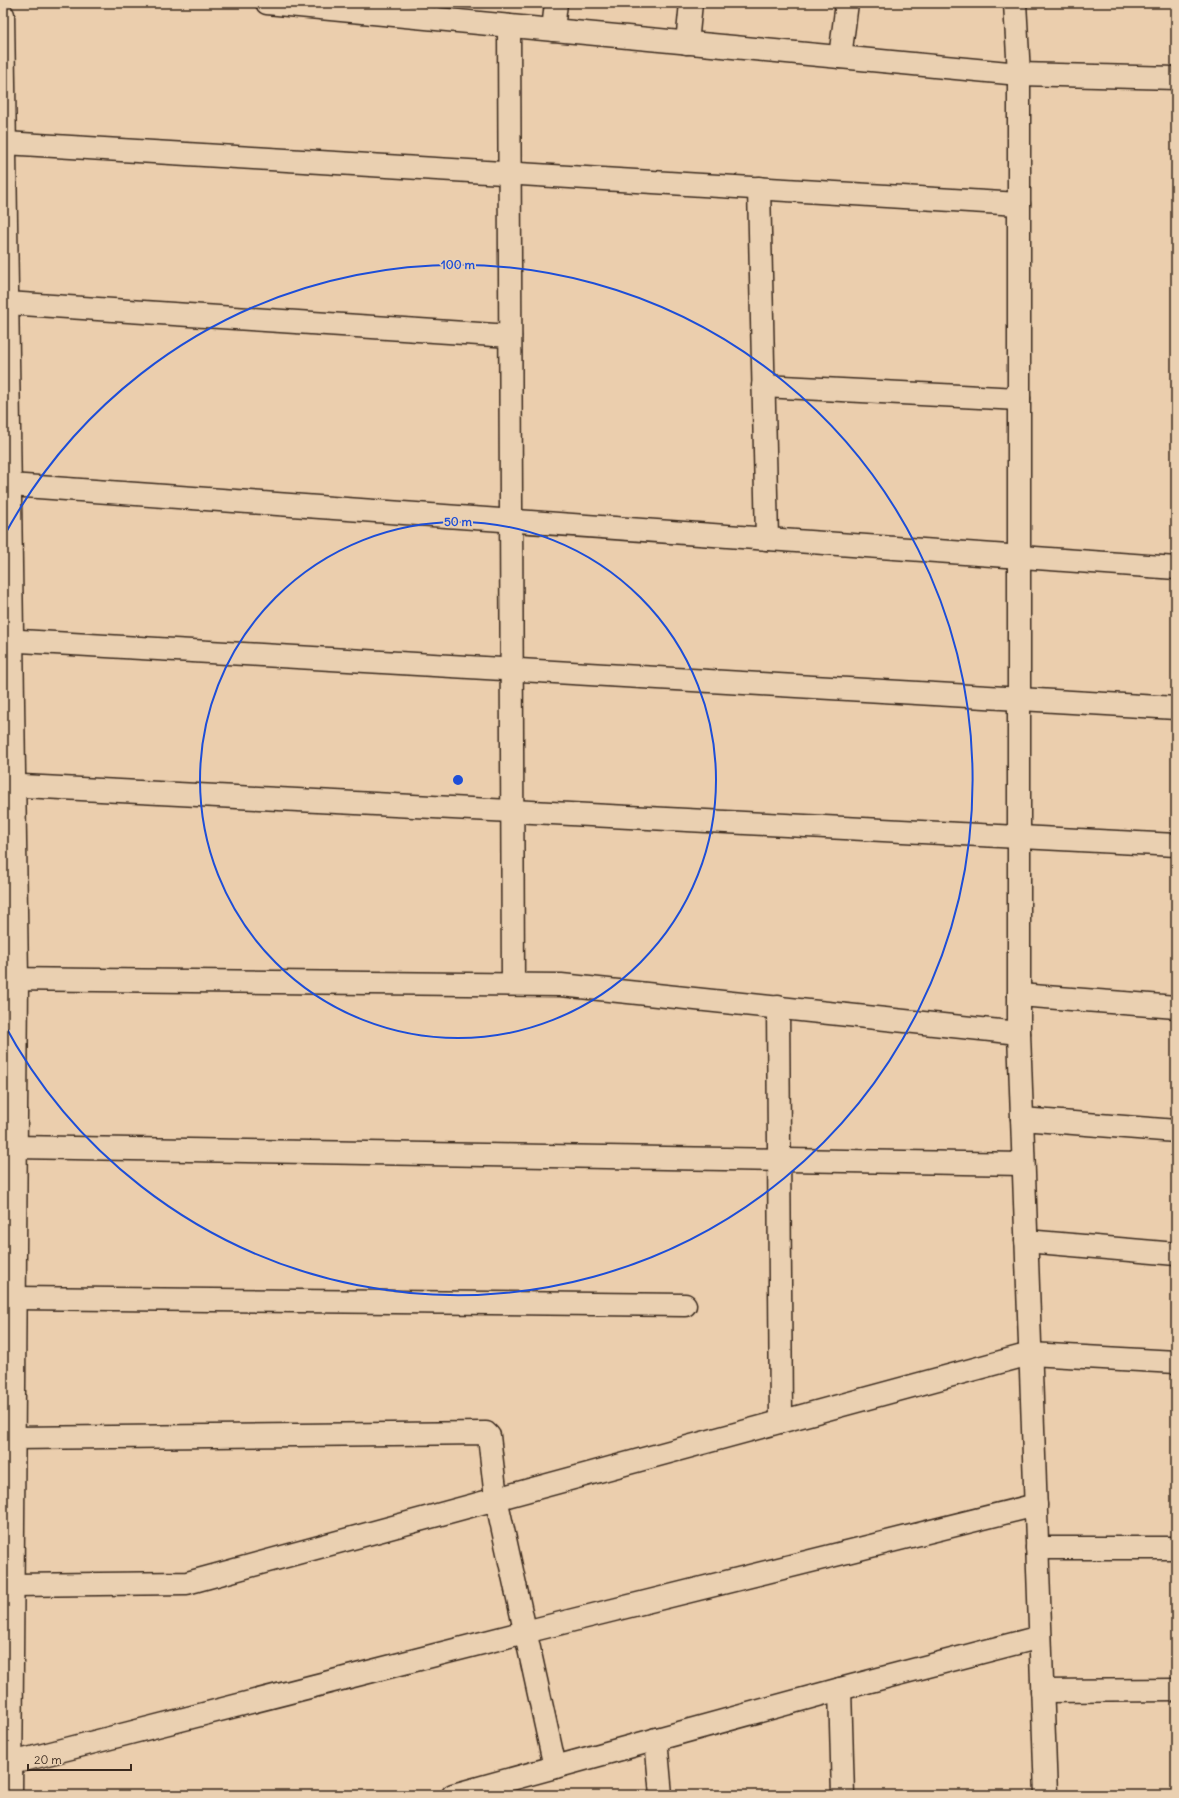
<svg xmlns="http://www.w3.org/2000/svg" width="1179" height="1798" font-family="Delius,sans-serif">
	<rect width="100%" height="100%" fill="#ebcead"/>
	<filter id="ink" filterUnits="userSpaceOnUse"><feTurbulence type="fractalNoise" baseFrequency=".025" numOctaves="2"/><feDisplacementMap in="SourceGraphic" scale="8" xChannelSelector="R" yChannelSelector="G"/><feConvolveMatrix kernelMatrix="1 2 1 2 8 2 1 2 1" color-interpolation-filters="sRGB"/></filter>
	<g filter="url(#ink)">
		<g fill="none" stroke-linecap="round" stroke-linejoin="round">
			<g stroke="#3b2a1e" stroke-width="25">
				<g id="minor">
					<polyline points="267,3 1019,74 1176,78"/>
					<polyline points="1015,3 1019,74 1019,1033 1046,1795"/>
					<polyline points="3,15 17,979 11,1795"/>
					<polyline points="509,26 513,984"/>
					<polyline points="553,30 556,3"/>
					<polyline points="687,43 691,3"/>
					<polyline points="840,57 847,3"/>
					<polyline points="5,143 1019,204"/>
					<polyline points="759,188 767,539"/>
					<polyline points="7,303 510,336"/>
					<polyline points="763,386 1019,399"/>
					<polyline points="10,485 1176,568"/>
					<polyline points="3,640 1176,708"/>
					<polyline points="3,785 1176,845"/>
					<polyline points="3,979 561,985 1019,1033"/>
					<polyline points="1019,995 1176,1007"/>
					<polyline points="778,1007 781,1421"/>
					<polyline points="1022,1119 1176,1131"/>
					<polyline points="16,1147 1023,1164"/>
					<polyline points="1026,1241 1176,1254"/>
					<polyline points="15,1298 685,1305"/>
					<polyline points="14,1438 486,1433 489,1436 496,1498 555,1767"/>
					<polyline points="1037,1548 1176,1548"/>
					<polyline points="12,1585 187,1583 1030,1354 1176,1362"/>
					<polyline points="840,1689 843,1795"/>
					<polyline points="1042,1691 1176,1690"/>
					<polyline points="656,1739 661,1795"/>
					<polyline points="3,1764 12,1763 525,1632 1036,1505"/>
					<polyline points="453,1795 840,1689 1040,1637"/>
				</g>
			</g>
			<use href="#minor" stroke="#ead0b1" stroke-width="22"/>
		</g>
	</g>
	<g fill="none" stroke="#1d4ed8" stroke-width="2">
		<circle cx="458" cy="780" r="258"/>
		<path d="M3 538A515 515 0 1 1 3 1022"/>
	</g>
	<circle cx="458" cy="780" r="6" fill="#1d4ed8" stroke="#ead0b1" stroke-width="2"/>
	<g font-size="12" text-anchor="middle" font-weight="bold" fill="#1d4ed8" stroke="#ead0b1" stroke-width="3.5" stroke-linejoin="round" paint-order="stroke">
		<text x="458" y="269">100 m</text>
		<text x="458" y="526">50 m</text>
	</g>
	<rect width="1179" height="1798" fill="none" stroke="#ead0b1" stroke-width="16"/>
	<rect x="8" y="8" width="1163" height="1782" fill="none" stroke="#3b2a1e" stroke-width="1.5" filter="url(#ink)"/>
	<path d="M28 1764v6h103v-6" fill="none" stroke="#3b2a1e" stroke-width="2"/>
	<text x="34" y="1764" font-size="12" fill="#3b2a1e" stroke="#ead0b1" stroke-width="3" paint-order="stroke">20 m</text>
</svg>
